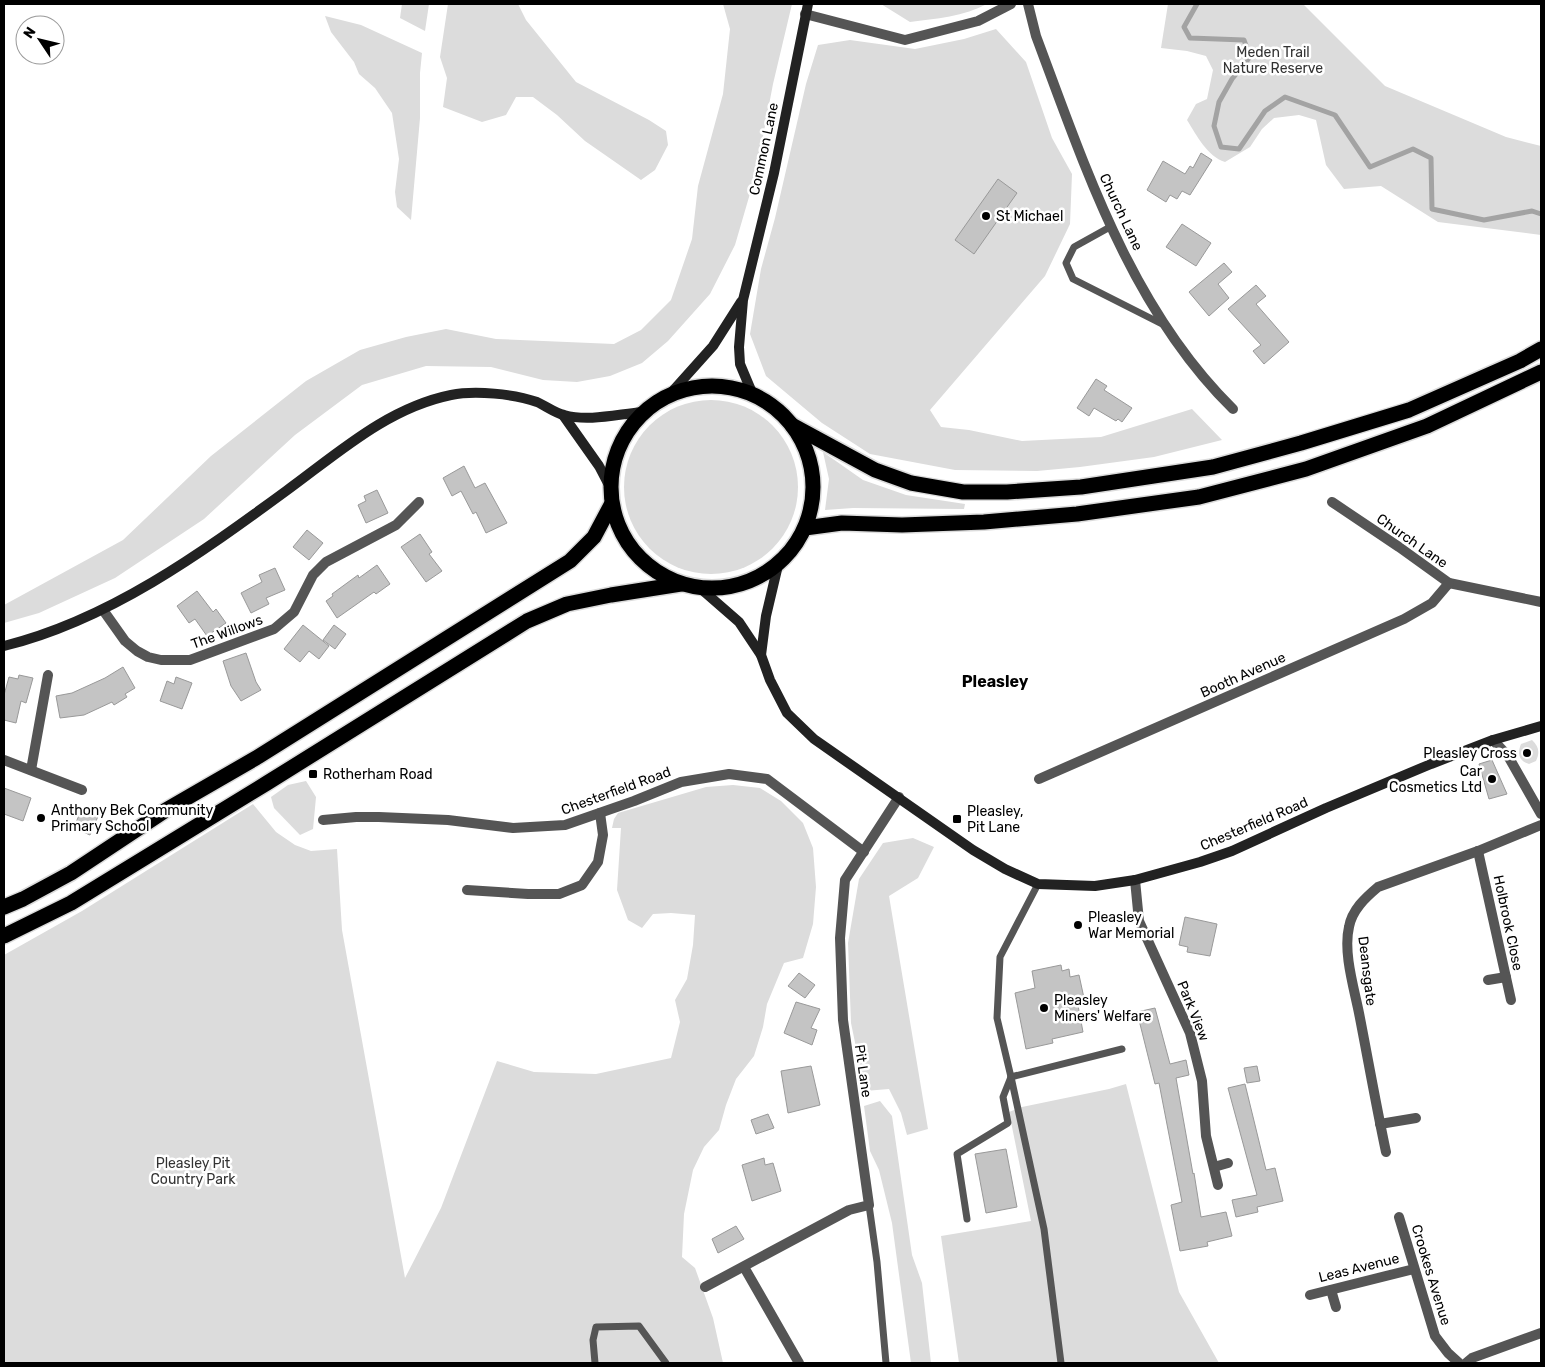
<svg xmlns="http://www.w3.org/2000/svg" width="1545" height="1367" font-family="Rubik,sans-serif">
	<rect width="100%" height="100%" fill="#fff"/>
	<g fill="#dcdcdc">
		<polygon points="402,4 429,4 425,31 400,18"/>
		<polygon points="448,4 518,4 526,20 576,82 649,120 666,131 668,145 655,170 641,180 585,141 557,115 533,97 516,97 506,115 482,122 443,107 447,78 440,57"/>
		<polygon points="723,4 792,4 773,84 756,173 735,245 710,294 668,341 642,363 610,376 577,382 543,380 491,367 426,366 362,385 295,435 204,519 115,578 39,613 4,623 4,605 123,540 211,456 306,381 360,350 406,337 446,329 496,339 614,344 641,330 671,300 692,239 698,186 723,94 730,29"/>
		<path d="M 881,4 L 987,4 C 965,16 935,19 910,22 Z"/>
		<path d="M 1168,4 L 1303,4 L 1385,86 L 1506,137 L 1541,146 L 1541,235 L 1438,222 L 1381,186 L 1344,189 L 1326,165 L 1316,120 L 1299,115 L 1274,118 L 1262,129 L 1250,147 L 1225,162 C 1207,156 1197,136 1187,120 L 1196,104 L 1207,99 L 1213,70 L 1206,56 L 1187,51 L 1161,48 Z"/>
		<polygon points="325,16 361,25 422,53 420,73 420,118 411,220 397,207 395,192 399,159 392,113 375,88 359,74 354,62 331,32"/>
		<polygon points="996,29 1026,62 1052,138 1072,174 1070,224 1045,276 930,410 941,427 969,430 1022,441 1101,437 1192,409 1222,440 1154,457 1080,467 1037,471 955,470 870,454 822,423 766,376 750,334 761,269 775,218 806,84 818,45 850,40 915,49 964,39"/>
		<circle cx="711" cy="487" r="87"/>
		<polygon points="823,452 863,480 906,495 965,504 964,509 853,508 825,510 829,479"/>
		<path d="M 1532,740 C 1539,747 1540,752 1536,761 L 1529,764 C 1519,761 1517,754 1521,744 Z"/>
		<polygon points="306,781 316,797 313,829 300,835 274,808 271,797 288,785"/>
		<polygon points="733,785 760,788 781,801 803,823 813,848 816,887 813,924 803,958 784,963 767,1004 763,1027 754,1056 736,1079 726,1105 719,1130 704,1147 693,1170 684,1214 682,1257 695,1268 713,1318 723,1363 4,1363 4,955 82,911 253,804 276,832 295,845 311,851 337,849 342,930 405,1278 441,1208 497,1061 534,1072 596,1074 671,1058 680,1022 675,1000 687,979 693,945 695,915 671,913 653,914 642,928 628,920 617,890 621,828 612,828 614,819 618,813 706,787"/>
		<polygon points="913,838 934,847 918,878 889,896 928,1129 907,1135 901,1113 889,1089 865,1091 851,1023 848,943 859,879 883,843"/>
		<polygon points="1126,1084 1179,1292 1219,1363 959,1363 941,1236 1031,1221 1009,1112 1022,1107 1109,1089"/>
		<polygon points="880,1101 892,1116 912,1255 922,1283 931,1363 911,1363 892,1223 879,1170 870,1151 864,1106"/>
	</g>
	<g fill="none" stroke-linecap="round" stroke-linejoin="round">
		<polyline stroke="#a3a3a3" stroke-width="5" points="1197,4 1184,27 1190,38 1244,40 1250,57 1232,79 1219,102 1214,126 1221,147 1239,149 1265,111 1285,97 1335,115 1370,167 1413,149 1431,158 1432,209 1484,220 1532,211 1541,214"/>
	</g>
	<g fill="#c4c4c4" stroke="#999">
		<polygon points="1201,153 1212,160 1190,195 1182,191 1177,199 1170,195 1166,202 1147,190 1163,161 1185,174 1190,166 1193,168"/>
		<polygon points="998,179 1017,193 974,254 955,240"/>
		<polygon points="1182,224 1211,243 1196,266 1166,247"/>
		<polygon points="1224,263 1232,272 1218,284 1229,298 1209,316 1189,292"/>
		<polygon points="1256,285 1266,296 1256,304 1289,342 1264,364 1253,351 1261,345 1228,309"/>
		<polygon points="1096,379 1107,386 1104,390 1132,408 1122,422 1118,419 1116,421 1094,408 1089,416 1077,408"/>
		<polygon points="464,466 475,488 485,483 507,523 486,533 476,512 473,514 461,491 452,496 443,478"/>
		<polygon points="377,490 388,513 366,523 358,505 366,501 364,496"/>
		<polygon points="307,530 323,543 309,560 293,547"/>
		<polygon points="420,534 432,552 429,554 442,571 426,582 401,547"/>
		<polygon points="377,565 390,584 376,594 374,592 337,618 326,601 333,596 332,594 358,575 359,578"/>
		<polygon points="275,568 285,590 266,598 269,604 251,613 241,593 262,582 259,575"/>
		<polygon points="197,591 213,612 216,609 226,623 207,636 195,619 189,623 177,606"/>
		<polygon points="303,625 329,646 319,659 309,651 300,662 284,649"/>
		<polygon points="334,625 346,634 335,649 323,640"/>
		<polygon points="246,653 256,682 261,690 241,701 231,686 223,661"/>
		<polygon points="123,667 135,688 125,694 127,697 114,705 112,702 84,715 60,718 56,696 72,693 105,678"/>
		<polygon points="19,675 33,678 26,703 21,701 16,723 4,720 4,695 9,677 18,679"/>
		<polygon points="176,677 192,683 182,709 160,701 167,681 174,684"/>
		<polygon points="1492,760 1507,794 1489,799 1479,764"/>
		<polygon points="4,788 31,798 23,821 4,814"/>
		<polygon points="82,807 99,814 90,835 74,828"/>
		<polygon points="1185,917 1217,924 1210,956 1187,952 1188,947 1179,945"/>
		<polygon points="1061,965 1062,971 1069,969 1070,977 1079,975 1084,998 1077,1000 1083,1032 1052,1039 1053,1043 1026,1049 1015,993 1035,988 1032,971"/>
		<polygon points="799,973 815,985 805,998 788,986"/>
		<polygon points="796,1002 820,1009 811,1028 817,1030 812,1045 784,1033"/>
		<polygon points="1155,1008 1170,1064 1186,1060 1189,1075 1176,1078 1193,1174 1194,1173 1201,1217 1226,1212 1232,1236 1207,1242 1208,1246 1180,1251 1171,1205 1182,1202 1159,1083 1155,1084 1137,1012"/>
		<polygon points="811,1066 820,1105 788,1113 781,1071"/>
		<polygon points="1257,1066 1260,1081 1247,1083 1244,1068"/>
		<polygon points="1245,1084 1266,1170 1275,1168 1283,1201 1257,1207 1258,1212 1236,1217 1232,1200 1257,1195 1228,1088"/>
		<polygon points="768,1114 774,1128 756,1134 751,1120"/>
		<polygon points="1006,1149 1017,1207 986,1213 975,1154"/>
		<polygon points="764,1158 765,1165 773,1163 781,1191 752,1201 742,1165"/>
		<polygon points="736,1226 744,1239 718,1253 712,1239"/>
	</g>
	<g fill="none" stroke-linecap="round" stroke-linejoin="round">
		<g stroke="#dbdbdb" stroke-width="18">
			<g id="highway">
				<circle cx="712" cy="487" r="101"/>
				<polyline points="792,425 875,470 911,483 963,492 1007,492 1081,487 1213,467 1301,443 1409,410 1520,361 1541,349"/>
				<polyline points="805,528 842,523 902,525 984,522 1077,514 1199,497 1306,469 1427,426 1541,372"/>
				<polyline points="4,907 23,899 71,873 166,810 256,758 570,561 594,537 611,505"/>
				<polyline points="4,936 71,903 267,783 527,621 567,604 611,595 681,584"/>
			</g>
		</g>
		<g stroke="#555" stroke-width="7">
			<polyline points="1110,227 1074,247 1066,263 1073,279 1164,325"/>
			<polyline points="1038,884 1000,957 997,1018 1011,1077 1122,1049"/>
			<polyline points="1011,1077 1044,1229 1061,1363"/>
			<polyline points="869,1205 877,1262 886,1363"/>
			<polyline points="967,1219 957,1154 1008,1123 1003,1097 1011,1077"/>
			<polyline points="595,1363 593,1340 596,1327 639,1326 666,1363"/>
		</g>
		<g stroke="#555" stroke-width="10">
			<path d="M 1028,4 L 1036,36 C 1085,167 1131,309 1233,409"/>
			<polyline points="805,14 905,40 978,21 1011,4"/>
			<polyline points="1332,502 1399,547 1449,583 1541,602"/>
			<polyline points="103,610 125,641 137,651 148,657 161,660 190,660 274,629 294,612 313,575 326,562 396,525 419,502"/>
			<polyline points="1493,740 1508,756 1541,814"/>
			<polyline points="4,760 82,790"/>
			<polyline points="31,770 48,675"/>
			<polyline points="1039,779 1404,619 1432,603 1449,583"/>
			<polyline points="323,820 356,817 379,817 448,820 513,828 565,825 634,801 681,782 729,774 767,779 864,852"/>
			<polyline points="1478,851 1511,1000"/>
			<polyline points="1135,880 1139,921 1190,1033 1202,1081 1206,1136 1218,1185"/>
			<polyline points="467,890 528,894 559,894 582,885 598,862 603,835 600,813"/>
			<polyline points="1488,980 1506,977"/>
			<polyline points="1380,1124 1416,1118"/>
			<path d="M 1386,1152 C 1376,1105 1368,1059 1359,1013 C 1354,988 1343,952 1349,927 C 1352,910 1365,898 1378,887 L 1478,851 L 1541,825"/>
			<polyline points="1214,1167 1228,1163"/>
			<polyline points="1399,1217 1435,1336 1448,1353 1459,1363"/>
			<polyline points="744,1267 799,1363"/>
			<polyline points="705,1287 849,1210 869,1205 843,1020 840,938 845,880 899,797"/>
			<polyline points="1331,1290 1336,1307"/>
			<polyline points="1310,1295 1414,1269"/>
			<polyline points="1466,1363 1472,1358 1541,1333"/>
		</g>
		<g stroke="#222" stroke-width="10">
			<polyline points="670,394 713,346 741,302"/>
			<polyline points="753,395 740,364 739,347 743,300 774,173 808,4"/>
			<polyline points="563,415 599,466 611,489"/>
			<polyline points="700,588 739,622 761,655 770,680 787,713 814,739 973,850 1005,869 1038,884 1095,886 1135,880 1200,862 1232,851 1326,808 1431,764 1493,740 1541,726"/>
			<path d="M 4,646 C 109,620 200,554 286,491 C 337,454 387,408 451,395 C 475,390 514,394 537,402 C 546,406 555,413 564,415 C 589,422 618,414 643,412"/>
			<polyline points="761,655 766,616 779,561"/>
		</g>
		<use href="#highway" stroke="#000" stroke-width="15"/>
	</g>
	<g fill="#000" stroke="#fff" stroke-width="2">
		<circle cx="986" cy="216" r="5"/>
		<circle cx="1527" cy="753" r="5"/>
		<rect x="308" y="769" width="10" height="10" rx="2.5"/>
		<circle cx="1492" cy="779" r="5"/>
		<circle cx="41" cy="818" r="5"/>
		<rect x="952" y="814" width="10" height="10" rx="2.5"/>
		<circle cx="1078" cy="925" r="5"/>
		<circle cx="1044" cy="1008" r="5"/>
	</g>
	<g text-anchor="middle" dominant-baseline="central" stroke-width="5" stroke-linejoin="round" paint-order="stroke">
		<g font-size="14" fill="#333" stroke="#fff">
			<text x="1273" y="52">Meden Trail<tspan x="1273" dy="16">Nature Reserve</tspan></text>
			<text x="193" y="1163">Pleasley Pit<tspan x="193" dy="16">Country Park</tspan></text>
		</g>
		<g font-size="14" fill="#000" stroke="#fff">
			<text transform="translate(764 149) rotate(-78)">Common Lane</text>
			<text transform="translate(1121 212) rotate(65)">Church Lane</text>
			<text transform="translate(1412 541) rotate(35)">Church Lane</text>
			<text transform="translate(227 632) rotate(-20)">The Willows</text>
			<text transform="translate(1243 675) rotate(-24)">Booth Avenue</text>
			<text transform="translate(616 791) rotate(-20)">Chesterfield Road</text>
			<text transform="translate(1254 824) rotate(-23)">Chesterfield Road</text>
			<text transform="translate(1508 923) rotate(78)">Holbrook Close</text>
			<text transform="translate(1367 971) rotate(83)">Deansgate</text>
			<text transform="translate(1193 1011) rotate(68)">Park View</text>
			<text transform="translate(863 1071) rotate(82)">Pit Lane</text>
			<text transform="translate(1359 1268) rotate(-14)">Leas Avenue</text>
			<text transform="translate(1431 1275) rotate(73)">Crookes Avenue</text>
		</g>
		<g font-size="14" fill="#000" stroke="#fff" text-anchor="start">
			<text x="996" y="216">St Michael</text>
			<text x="1517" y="753" text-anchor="end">Pleasley Cross</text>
			<text x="1482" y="771" text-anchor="end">Car<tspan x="1482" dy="16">Cosmetics Ltd</tspan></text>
			<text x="323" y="774">Rotherham Road</text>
			<text x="51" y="810">Anthony Bek Community<tspan x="51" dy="16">Primary School</tspan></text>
			<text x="967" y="811">Pleasley,<tspan x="967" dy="16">Pit Lane</tspan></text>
			<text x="1088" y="917">Pleasley<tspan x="1088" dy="16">War Memorial</tspan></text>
			<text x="1054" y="1000">Pleasley<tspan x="1054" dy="16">Miners' Welfare</tspan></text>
		</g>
		<g font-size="16" font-weight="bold" fill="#000" stroke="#fff">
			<text x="995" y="681">Pleasley</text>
		</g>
	</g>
	<rect width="1545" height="1367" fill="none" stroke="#000000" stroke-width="10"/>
	<g transform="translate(40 40) rotate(305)"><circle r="24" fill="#ffffff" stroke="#999999"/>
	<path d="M0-4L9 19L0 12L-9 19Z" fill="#000000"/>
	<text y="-8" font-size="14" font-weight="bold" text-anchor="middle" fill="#000000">N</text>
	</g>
</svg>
